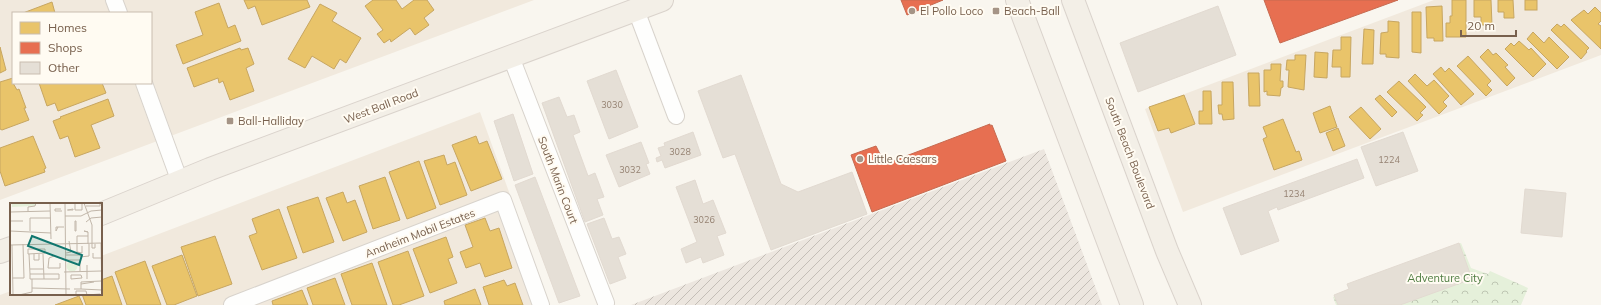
<svg xmlns="http://www.w3.org/2000/svg" width="1601" height="305" font-family="Mulish,sans-serif">
	<defs>
		<pattern id="industrial-furrows" width="10" height="10" patternUnits="userSpaceOnUse"><rect width="10" height="10" fill="#ece6df"/><path d="M-1 1l2-2M0 10L10 0M9 11l2-2" fill="none" stroke="#c4beb7"/></pattern>
		<pattern id="park-crowns" width="20" height="18" patternUnits="userSpaceOnUse"><rect width="20" height="18" fill="#e5f0da"/><path d="M2 6a3 3 0 1 1 6 0M12 15a3 3 0 1 1 6 0" fill="none" stroke="#bec6b3"/></pattern>
	</defs>
	<rect width="100%" height="100%" fill="#f9f6ef"/>
	<g fill="#f1e9dd" fill-rule="evenodd">
		<path d="M 0,0 L 534,0 L 0,200 ZM 13,13 L 151,13 L 151,83 L 13,83 Z"/>
		<polygon points="1434,0 1601,0 1601,55 1183,212 1145,109"/>
		<polygon points="480,112 550,305 0,305 0,295 11,291 11,294 101,294 101,256"/>
	</g>
	<polygon fill="url(#industrial-furrows)" points="1044,149 1102,305 631,305"/>
	<polygon fill="url(#park-crowns)" points="1461,243 1471,268 1488,274 1490,271 1528,288 1521,305 1336,305 1333,297 1354,289 1352,284"/>
	<g fill="#e9c46a" stroke="#c7a661">
		<polygon points="244,0 307,0 310,7 262,25 255,6 248,9"/>
		<polygon points="373,0 396,0 402,9 414,0 427,0 434,10 424,18 429,25 415,35 410,28 391,42 390,39 384,43 377,34 383,30 365,6"/>
		<polygon points="1452,0 1466,0 1466,37 1446,37 1446,23 1450,23 1450,16 1452,16"/>
		<polygon points="1474,0 1491,0 1492,25 1481,25 1481,17 1474,17"/>
		<polygon points="1498,0 1513,0 1514,18 1504,18 1504,12 1498,12"/>
		<rect x="1525" y="0" width="12" height="10"/>
		<polygon points="52,2 55,13 23,13"/>
		<polygon points="219,3 228,28 235,25 241,41 183,64 176,45 203,35 195,12"/>
		<polygon points="320,4 337,13 332,21 361,38 346,63 340,59 334,69 312,56 305,68 288,59"/>
		<polygon points="1442,6 1443,41 1434,41 1434,38 1427,38 1426,7"/>
		<polygon points="1595,7 1601,13 1601,21 1598,24 1601,26 1601,49 1571,20 1584,10 1588,14"/>
		<polygon points="1412,12 1421,12 1421,53 1412,52"/>
		<polygon points="1388,21 1399,22 1399,58 1386,57 1386,54 1380,54 1381,33 1388,32"/>
		<polygon points="1557,24 1561,27 1564,24 1589,48 1586,51 1587,52 1581,59 1551,30"/>
		<polygon points="1364,29 1374,30 1373,64 1362,64"/>
		<polygon points="1533,32 1544,43 1549,37 1569,57 1557,69 1527,39"/>
		<polygon points="1341,37 1351,37 1350,77 1341,77 1341,67 1332,67 1333,50 1341,50"/>
		<polygon points="1519,41 1529,50 1531,48 1546,64 1533,77 1505,49 1511,43 1514,46"/>
		<polygon points="0,47 6,70 0,73"/>
		<polygon points="240,48 241,50 248,48 254,64 246,68 254,91 230,100 223,81 219,83 218,78 194,87 187,68"/>
		<polygon points="1488,49 1493,55 1496,53 1508,65 1505,67 1515,78 1507,86 1480,57"/>
		<polygon points="1315,52 1328,53 1327,78 1314,77"/>
		<polygon points="1295,55 1306,55 1304,90 1288,87 1289,70 1286,70 1287,60 1295,60"/>
		<polygon points="1468,56 1491,81 1487,85 1492,90 1486,96 1457,66"/>
		<polygon points="1271,64 1281,64 1280,81 1283,81 1283,87 1281,88 1280,96 1267,95 1267,91 1264,92 1264,70 1271,70"/>
		<polygon points="1441,67 1445,72 1449,68 1474,94 1461,105 1433,74"/>
		<polygon points="1248,73 1259,73 1260,106 1249,106"/>
		<polygon points="1415,74 1427,86 1434,80 1449,96 1443,102 1447,106 1439,114 1408,81"/>
		<polygon points="13,78 13,83 17,90 19,89 26,108 24,108 29,120 2,130 0,129 0,82"/>
		<polygon points="1399,81 1426,107 1420,113 1423,115 1417,121 1387,92"/>
		<polygon points="1222,82 1233,82 1234,119 1223,120 1222,114 1219,114 1218,105 1222,105"/>
		<polygon points="39,83 102,83 106,93 58,111 55,103 47,106"/>
		<polygon points="1203,91 1211,91 1212,124 1199,124 1199,111 1203,111"/>
		<polygon points="1184,95 1195,124 1171,133 1169,128 1158,131 1149,107"/>
		<polygon points="1380,95 1397,112 1392,117 1375,99"/>
		<polygon points="108,99 114,116 91,125 100,148 75,157 68,136 60,139 53,121 61,118 60,117"/>
		<polygon points="1330,106 1337,127 1320,133 1313,113"/>
		<polygon points="1361,107 1381,129 1370,139 1349,117"/>
		<polygon points="1283,119 1296,152 1299,151 1302,160 1274,170 1263,139 1267,137 1263,127"/>
		<polygon points="1338,128 1345,146 1333,151 1326,133"/>
		<polygon points="33,136 46,168 44,169 45,172 5,186 0,171 0,148"/>
		<polygon points="476,136 479,144 487,141 502,179 471,191 452,145"/>
		<polygon points="444,155 447,165 455,162 467,195 440,205 424,161"/>
		<polygon points="419,161 436,208 407,219 389,172"/>
		<polygon points="385,177 400,220 373,229 359,186"/>
		<polygon points="343,192 347,203 355,200 367,232 343,241 326,198"/>
		<polygon points="318,197 334,242 303,253 287,207"/>
		<polygon points="279,209 297,258 262,270 249,236 257,233 252,219"/>
		<polygon points="485,218 490,231 499,228 512,268 485,277 480,263 466,268 460,252 473,247 465,225"/>
		<polygon points="215,236 232,284 198,296 181,247"/>
		<polygon points="446,237 453,257 448,259 457,283 430,293 413,249"/>
		<polygon points="408,251 424,296 399,305 393,305 378,262"/>
		<polygon points="182,255 197,296 174,305 167,305 152,266"/>
		<polygon points="145,261 161,305 127,305 115,272"/>
		<polygon points="372,263 387,305 352,305 341,274"/>
		<polygon points="112,276 122,305 86,305 82,294 101,294 101,280"/>
		<polygon points="335,278 345,305 313,305 307,288"/>
		<polygon points="504,280 507,286 515,283 523,305 489,305 483,287"/>
		<polygon points="475,289 481,305 445,305 444,301"/>
		<polygon points="302,290 308,305 273,305 272,301"/>
		<polygon points="79,296 83,305 55,305"/>
	</g>
	<g fill="#e76f51" stroke="#c66a50">
		<polygon points="901,0 943,0 907,15"/>
		<polygon points="1264,0 1398,0 1280,43"/>
		<polygon points="990,124 990,126 992,125 1006,161 872,212 851,155 876,146 885,164"/>
	</g>
	<g fill="#e5dfd6" stroke="#e2dad1">
		<polygon points="1218,6 1236,55 1138,92 1120,43"/>
		<polygon points="616,70 638,127 609,139 587,81"/>
		<polygon points="741,75 781,184 798,192 852,172 867,214 771,250 735,154 723,158 698,91"/>
		<polygon points="559,97 567,117 574,115 580,132 573,135 588,176 595,173 604,197 597,199 603,215 585,222 542,103"/>
		<polygon points="513,114 533,174 514,181 494,121"/>
		<polygon points="693,132 701,155 665,168 662,160 657,162 656,158 661,156 658,148 665,146 664,143"/>
		<polygon points="1403,132 1418,171 1376,186 1361,147"/>
		<polygon points="641,142 649,163 646,164 650,174 619,187 606,155"/>
		<polygon points="1357,159 1364,178 1278,210 1277,207 1268,211 1279,241 1241,255 1223,208"/>
		<polygon points="535,177 580,296 559,303 515,185"/>
		<polygon points="695,180 703,204 713,200 726,233 717,236 724,255 703,263 701,257 686,263 681,249 697,242 676,187"/>
		<polygon points="1525,189 1566,193 1562,237 1521,233"/>
		<polygon points="604,218 612,239 619,237 626,254 618,257 626,278 610,284 587,224"/>
		<polygon points="1459,243 1472,279 1400,305 1338,305 1334,295 1349,289 1347,284"/>
	</g>
	<g fill="none" stroke-linecap="round" stroke-linejoin="round">
		<g stroke="#d8d3cc" stroke-width="18">
			<g id="street">
				<polyline points="114,0 119,13"/>
				<polyline points="636,10 676,116"/>
				<polyline points="511,57 606,303"/>
				<polyline points="144,83 180,182"/>
				<polyline points="232,305 503,200 541,305"/>
			</g>
		</g>
		<g stroke="#dad3cc" stroke-width="24">
			<g id="primary">
				<polyline points="1017,0 1132,305"/>
				<polyline points="1073,0 1167,251 1190,305"/>
				<polyline points="101,214 210,169 662,0"/>
				<polyline points="0,252 11,248"/>
			</g>
		</g>
		<use href="#street" stroke="#fefefd" stroke-width="16"/>
		<use href="#primary" stroke="#f3efe7" stroke-width="22"/>
	</g>
	<g fill="#a59486" stroke="#fffbf2" stroke-width="1.5">
		<circle cx="912" cy="11" r="4"/>
		<rect x="992" y="7" width="8" height="8" rx="2"/>
		<rect x="226" y="117" width="8" height="8" rx="2"/>
		<circle cx="860" cy="159" r="4"/>
	</g>
	<g text-anchor="middle" dominant-baseline="central" stroke-width="4" stroke-linejoin="round" paint-order="stroke">
		<g font-size="9" fill="#958272">
			<text x="612" y="104">3030</text>
			<text x="680" y="151">3028</text>
			<text x="1389" y="159">1224</text>
			<text x="630" y="169">3032</text>
			<text x="1294" y="193">1234</text>
			<text x="704" y="219">3026</text>
		</g>
		<g font-size="11" fill="#78604d" stroke="#fffbf2" text-anchor="start">
			<text x="920" y="11">El Pollo Loco</text>
			<text x="1004" y="11">Beach-Ball</text>
			<text x="238" y="121">Ball-Halliday</text>
			<text x="868" y="159">Little Caesars</text>
		</g>
		<g font-size="11" fill="#78604d" stroke="#fffbf2">
			<text transform="translate(381 106) rotate(-21)">West Ball Road</text>
			<text transform="translate(1130 153) rotate(69)">South Beach Boulevard</text>
			<text transform="translate(558 180) rotate(69)">South Marin Court</text>
			<text transform="translate(420 233) rotate(-21)">Anaheim Mobil Estates</text>
		</g>
		<g font-size="11" fill="#517e44" stroke="#fffbf2">
			<text x="1445" y="278">Adventure City</text>
		</g>
	</g>
	<g transform="translate(10 203)">
		<rect width="92" height="92" fill="#f9f6ef"/>
		<path d="M 2,0 L 25,0 L 25,3 L 2,4 ZM56.5 63a5.5 5.5 0 1 1 11 0a5.5 5.5 0 1 1-11 0Z" fill="#e5f0da"/>
		<path fill="none" stroke="#c1b6a9" stroke-width="1" d="M 40,0 L 41,36M 55,0 L 56,92M 65,0 L 65,7 L 72,7 L 72,0M 74,0 L 82,22 L 82,45 L 85,45 L 85,41M 76,3 L 90,3 L 90,0M 51,6 L 45,6 L 45,8 L 52,8M 57,7 L 63,7 L 63,6 L 58,7M 0,9 L 40,8M 18,9 L 18,4 L 25,3 L 26,0M 55,13 L 71,13 L 81,8 L 92,7M 0,18 L 13,18M 65,18 L 66,18 L 66,28 L 65,28 ZM 76,19 L 81,15 L 92,14M 48,24 L 46,28 L 46,24 L 54,24M 0,28 L 41,30M 20,28 L 20,15 L 41,15M 78,29 L 74,28 L 78,29 L 78,41M 91,40 L 92,92M 0,42 L 92,40M 2,42 L 3,92M 72,43 L 72,50 L 67,49 L 67,33 L 78,33M 18,46 L 35,46 L 35,50 L 18,51 ZM 56,50 L 61,49 L 59,38M 83,50 L 83,55 L 91,55M 19,51 L 20,71 L 20,76 L 49,76 L 49,71 L 20,71M 24,51 L 24,57 L 29,57 L 29,51M 33,51 L 34,76M 56,52 L 71,52M 44,53 L 39,55 L 38,65 L 50,65 L 50,60M 70,54 L 79,53 L 79,41M 56,57 L 70,57 L 70,68M 77,62 L 77,76M 20,66 L 33,66M 54,69 L 91,68M 61,72 L 71,72 L 72,75 L 61,76 ZM 2,75 L 14,75 L 13,41M 71,81 L 84,79M 22,85 L 60,86M 64,86 L 71,86 L 71,79 L 91,78M 71,86 L 92,87M 9,92 L 22,89 L 22,76M 66,92 L 66,88 L 76,88 L 77,92M 77,92 L 90,91"/>
		<path fill="#0f766e" fill-opacity="0.15" stroke="#0f766e" stroke-width="2" d="M 22,33 L 72,52 L 69,62 L 18,43 Z"/>
		<rect width="92" height="92" fill="none" stroke="#78604d" stroke-width="2"/>
	</g>
	<rect x="12" y="12" width="140" height="72" fill="#fffbf2" stroke="#c9bdb0"/>
	<rect x="20" y="22" width="20" height="12" fill="#e9c46a" stroke="#c9bdb0"/>
	<text x="48" y="32" font-size="12" fill="#78604d">Homes</text>
	<rect x="20" y="42" width="20" height="12" fill="#e76f51" stroke="#c9bdb0"/>
	<text x="48" y="52" font-size="12" fill="#78604d">Shops</text>
	<rect x="20" y="62" width="20" height="12" fill="#e5dfd6" stroke="#c9bdb0"/>
	<text x="48" y="72" font-size="12" fill="#78604d">Other</text>
	<path d="M1461 30v6h55v-6" fill="none" stroke="#78604d" stroke-width="2"/>
	<text x="1467" y="30" font-size="12" fill="#78604d" stroke="#fffbf2" stroke-width="3" paint-order="stroke">20 m</text>
</svg>
